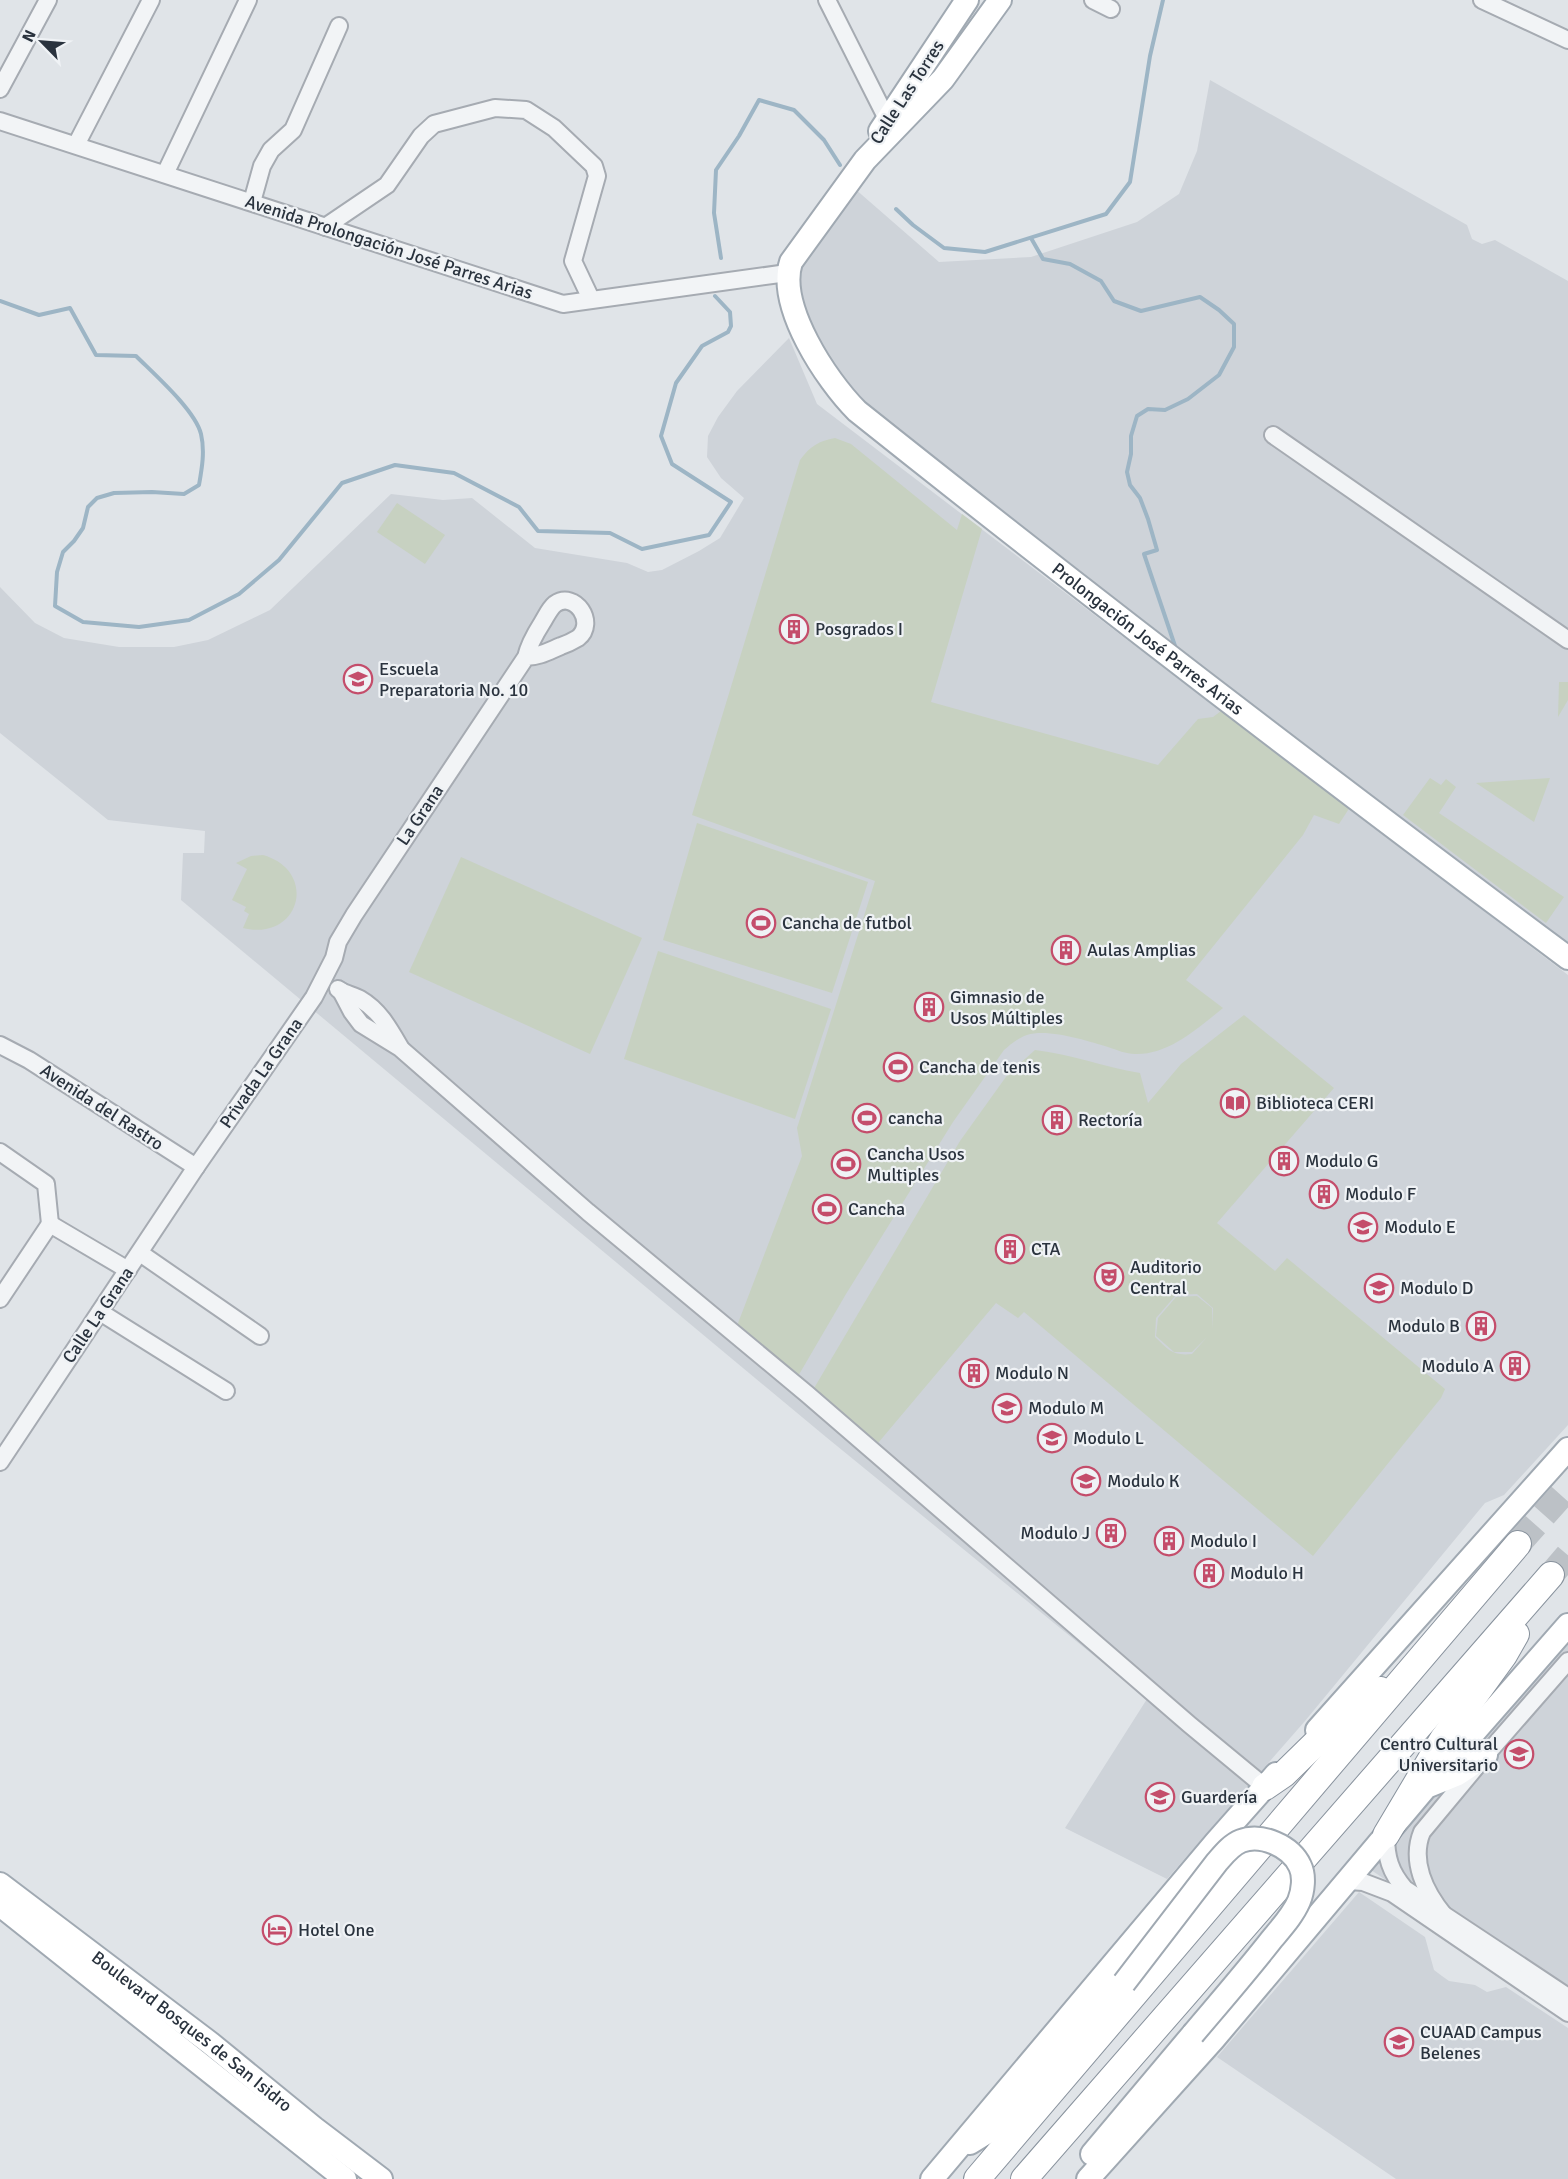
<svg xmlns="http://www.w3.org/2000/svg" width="1568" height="2179" font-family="Signika,sans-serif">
	<rect width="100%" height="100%" fill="#e0e4e8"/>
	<g fill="#ced3d9">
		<polygon points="1210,80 1467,225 1472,239 1482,244 1495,240 1568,281 1568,946 1210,675 844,393 790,289 797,267 854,188 939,262 1031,257 1137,222 1179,194 1197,151"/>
		<polygon points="789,338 817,404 1568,975 1568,1425 1504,1495 1485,1503 1305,1721 1167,1879 1065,1828 1147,1699 826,1437 181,900 183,853 204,853 205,831 108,820 0,733 0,587 35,623 64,638 119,647 174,647 208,640 270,610 391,494 443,500 472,498 535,548 627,563 648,572 662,570 699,551 720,538 744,498 721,478 707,457 708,436 718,417 737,391"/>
		<polygon points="1568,1638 1568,2002 1371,1870"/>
		<polygon points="1359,1892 1425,1937 1434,1970 1442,1976 1449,1981 1475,1985 1487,1992 1506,1987 1568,2028 1568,2179 1396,2179 1217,2057"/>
	</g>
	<g fill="#c7d1c1" fill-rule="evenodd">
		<path d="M 835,438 L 851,444 L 957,530 L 962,514 L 982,529 L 931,702 L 1158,765 L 1198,719 L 1213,717 L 1225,708 L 1352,804 L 1339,824 L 1314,815 L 1303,835 L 1186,980 L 1223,1008 C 1198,1028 1169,1055 1135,1054 C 1126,1054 1117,1050 1108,1047 C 1088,1041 1048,1028 1027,1035 C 1018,1038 1011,1044 1004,1050 L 953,1122 L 846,1294 L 797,1378 L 735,1331 L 802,1156 L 797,1128 L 875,881 L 692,815 L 800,460 C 810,446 819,441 835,438 Z"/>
		<polygon points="397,503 445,535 425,564 377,532"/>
		<polygon points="1559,682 1568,682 1568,700 1558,717"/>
		<polygon points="1430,778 1441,785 1446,779 1456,787 1439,813 1564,897 1546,923 1403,815"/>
		<polygon points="1550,778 1534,822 1476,783"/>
		<polygon points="697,823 868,882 832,993 663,940"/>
		<path d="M 263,855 C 319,871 300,942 243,928 L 249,914 L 244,911 L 246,907 L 232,900 L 247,869 L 236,863 L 251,856 Z"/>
		<polygon points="461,857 642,938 590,1054 409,972"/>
		<polygon points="658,951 831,1009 795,1119 624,1059"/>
		<path d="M 1244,1015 L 1334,1088 L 1217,1223 L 1275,1271 L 1287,1258 L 1445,1389 L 1441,1398 L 1313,1556 L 1024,1312 L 1018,1318 L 996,1303 L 873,1449 L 810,1395 L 960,1141 L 1008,1074 L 1035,1050 C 1071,1054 1104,1067 1140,1073 L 1148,1103 L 1181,1064 ZM 1197,1294 L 1213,1308 L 1213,1329 L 1212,1308 L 1197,1296 L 1176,1297 L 1158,1318 L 1156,1336 L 1174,1352 L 1192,1352 L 1207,1337 L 1192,1354 C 1172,1356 1169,1350 1155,1337 L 1156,1318 L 1176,1295 Z"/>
	</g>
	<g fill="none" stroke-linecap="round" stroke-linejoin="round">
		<g stroke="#9db5c5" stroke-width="4">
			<polyline points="896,209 913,225 944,248 985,252 1106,214 1130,182 1150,56 1163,0"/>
			<polyline points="1031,238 1043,259 1070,264 1101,281 1114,301 1141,311 1200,297 1219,310 1234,324 1234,347 1219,375 1188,399 1165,410 1148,409 1137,416 1131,436 1131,454 1127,472 1130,485 1140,498 1148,519 1157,550 1144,554 1175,646"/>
			<polyline points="721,258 714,213 716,170 739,136 759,100 794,110 824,140 840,165"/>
			<path d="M 0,301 L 39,315 L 70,308 L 96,355 L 136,356 C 154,374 195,410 201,434 C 205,451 202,468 199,485 L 184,494 L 152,492 L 114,493 L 97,498 L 88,507 L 83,528 L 74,541 L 63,552 L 57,572 L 55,606 L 83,622 L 139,627 L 189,620 L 239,594 L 279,560 L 342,483 L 395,465 L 454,473 L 519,507 L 538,531 L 610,533 L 642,549 L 709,535 L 731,502 L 672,464 L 661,436 L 676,383 L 702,346 L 728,332 L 731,326 L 730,312 L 715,296"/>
		</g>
		<g stroke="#bcc1c6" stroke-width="26" stroke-dasharray="26 13" stroke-linecap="butt">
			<polyline points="1518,1544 1568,1488"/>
			<polyline points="1551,1575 1568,1555"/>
		</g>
		<g stroke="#a6abb2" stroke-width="20">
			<g id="minor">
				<polyline points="827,0 887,119 893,125"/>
				<polyline points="1093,0 1111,9"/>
				<polyline points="1482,0 1568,40"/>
				<polyline points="0,89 48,0"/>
				<polyline points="0,121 563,304 787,273"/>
				<polyline points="76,145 151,0"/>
				<polyline points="165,174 248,0"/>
				<polyline points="252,202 262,166 271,150 293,130 339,26"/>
				<polyline points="325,227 387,185 421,136 434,124 495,108 526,110 554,128 594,166 597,176 573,261 591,299"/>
				<polyline points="1273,435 1568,640"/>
				<path d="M 338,989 C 344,994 353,995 360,999 C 379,1010 389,1028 400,1047"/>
				<polyline points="341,991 352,1012 361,1024 400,1048 588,1212 807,1394 1190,1725 1265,1787"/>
				<polyline points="0,1045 29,1060 196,1167"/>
				<polyline points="0,1152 46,1184 50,1224"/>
				<polyline points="50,1224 128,1270"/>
				<polyline points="140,1253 260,1336"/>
				<polyline points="0,1299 50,1224"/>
				<polyline points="100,1312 226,1391"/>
				<path d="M 0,1462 L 196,1167 L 314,997 L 334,958 L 338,942 L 354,915 L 526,657 C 529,644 535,634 542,623 C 546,617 549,609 555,604 C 575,590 597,623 578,638 C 573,641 567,644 561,646 C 549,651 539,657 526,657"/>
				<path d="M 1386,1835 C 1386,1857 1390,1872 1405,1889 L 1568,1997"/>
				<polyline points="1349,1881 1363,1882 1392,1893 1568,2013"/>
				<path d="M 1444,1915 C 1425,1892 1410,1861 1422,1832 L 1486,1755 L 1568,1661"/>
			</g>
		</g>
		<g stroke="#a0a9b2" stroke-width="26">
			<g id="major">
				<path id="s1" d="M 1000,0 L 943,79 L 865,160 L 791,262 C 777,306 826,380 857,411 C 1090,597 1328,779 1568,958"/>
				<polyline points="880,131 967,0"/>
				<polyline points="1317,1730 1568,1449"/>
				<polyline points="1431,1785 1458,1774 1486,1755"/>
				<path id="s2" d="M 0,1884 L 210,2043 L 314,2128 L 381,2179"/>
				<polyline points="0,1905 345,2179"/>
				<polyline points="970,2143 996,2127 1006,2118 1124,1983"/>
				<polyline points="1092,2154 1193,2034"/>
				<polyline points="932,2179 1215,1843 1276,1774"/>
				<polyline points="1088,2179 1213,2040 1427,1786 1568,1625"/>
			</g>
		</g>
		<g stroke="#88929d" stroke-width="28">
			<g id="highway">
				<polyline points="1265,1787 1284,1774 1327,1732 1380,1690"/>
				<polyline points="1386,1835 1443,1739 1504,1655 1516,1634"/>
				<polyline points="977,2179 1518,1544"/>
				<polyline points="1024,2179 1551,1575"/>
			</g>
		</g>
		<use href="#minor" stroke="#f2f4f6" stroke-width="16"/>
		<use href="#major" stroke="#fff" stroke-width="22"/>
		<use href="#highway" stroke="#fff" stroke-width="26"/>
		<g stroke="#a0a9b2" stroke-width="26" stroke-linecap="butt">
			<path id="major-bridge" d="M 1124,1983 L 1217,1862 C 1224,1854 1231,1845 1241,1841 C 1261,1833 1291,1846 1300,1866 C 1305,1876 1303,1891 1299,1901 C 1293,1915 1282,1927 1272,1939 C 1247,1971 1220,2002 1193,2034"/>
		</g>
		<use href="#major-bridge" stroke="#fff" stroke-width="22"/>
	</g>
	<defs>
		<g id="building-ring" transform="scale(1.5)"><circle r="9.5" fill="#eff2f5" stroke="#c44d6b" stroke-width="1.5"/><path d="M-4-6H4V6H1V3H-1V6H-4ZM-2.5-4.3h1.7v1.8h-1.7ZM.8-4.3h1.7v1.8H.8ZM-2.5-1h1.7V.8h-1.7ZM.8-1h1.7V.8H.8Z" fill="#c44d6b"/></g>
		<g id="university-ring" transform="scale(1.5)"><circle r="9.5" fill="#eff2f5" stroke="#c44d6b" stroke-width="1.5"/><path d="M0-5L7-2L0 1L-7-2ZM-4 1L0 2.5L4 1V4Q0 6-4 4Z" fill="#c44d6b"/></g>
		<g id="stadium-ring" transform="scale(1.5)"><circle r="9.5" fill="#eff2f5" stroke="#c44d6b" stroke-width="1.5"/><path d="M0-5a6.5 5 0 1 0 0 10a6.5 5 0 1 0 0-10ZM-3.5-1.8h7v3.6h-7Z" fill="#c44d6b"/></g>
		<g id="library-ring" transform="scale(1.5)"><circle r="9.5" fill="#eff2f5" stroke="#c44d6b" stroke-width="1.5"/><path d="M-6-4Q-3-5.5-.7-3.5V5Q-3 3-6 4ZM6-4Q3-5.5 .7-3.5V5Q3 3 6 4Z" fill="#c44d6b"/></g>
		<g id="school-ring" transform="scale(1.5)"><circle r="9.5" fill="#eff2f5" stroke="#c44d6b" stroke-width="1.5"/><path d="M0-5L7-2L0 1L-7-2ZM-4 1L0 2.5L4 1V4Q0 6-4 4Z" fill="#c44d6b"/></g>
		<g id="theatre-ring" transform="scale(1.5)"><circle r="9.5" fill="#eff2f5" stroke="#c44d6b" stroke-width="1.5"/><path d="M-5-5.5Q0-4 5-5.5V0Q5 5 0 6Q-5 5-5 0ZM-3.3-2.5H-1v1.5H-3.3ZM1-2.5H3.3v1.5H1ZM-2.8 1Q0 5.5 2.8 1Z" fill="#c44d6b"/></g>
		<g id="hotel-ring" transform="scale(1.5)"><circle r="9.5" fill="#eff2f5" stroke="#c44d6b" stroke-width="1.5"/><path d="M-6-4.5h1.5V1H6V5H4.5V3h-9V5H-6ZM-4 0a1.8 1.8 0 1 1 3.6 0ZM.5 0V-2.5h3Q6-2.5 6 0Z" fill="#c44d6b"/></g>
	</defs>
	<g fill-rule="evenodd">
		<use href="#building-ring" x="794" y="629"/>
		<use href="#university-ring" x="358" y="679"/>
		<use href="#stadium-ring" x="761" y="923"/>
		<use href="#building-ring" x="1066" y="950"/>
		<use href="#building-ring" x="929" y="1007"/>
		<use href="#stadium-ring" x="898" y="1067"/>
		<use href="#library-ring" x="1235" y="1103"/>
		<use href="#stadium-ring" x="867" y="1118"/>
		<use href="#building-ring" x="1057" y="1120"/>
		<use href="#building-ring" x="1284" y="1161"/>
		<use href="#stadium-ring" x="846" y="1164"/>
		<use href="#building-ring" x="1324" y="1194"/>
		<use href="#stadium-ring" x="827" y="1209"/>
		<use href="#school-ring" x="1363" y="1227"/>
		<use href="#building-ring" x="1010" y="1249"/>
		<use href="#theatre-ring" x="1109" y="1277"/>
		<use href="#school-ring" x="1379" y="1288"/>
		<use href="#building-ring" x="1481" y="1326"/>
		<use href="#building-ring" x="1515" y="1366"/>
		<use href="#building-ring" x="974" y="1373"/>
		<use href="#school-ring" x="1007" y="1408"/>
		<use href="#school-ring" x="1052" y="1438"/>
		<use href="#school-ring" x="1086" y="1481"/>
		<use href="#building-ring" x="1111" y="1533"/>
		<use href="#building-ring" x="1169" y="1541"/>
		<use href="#building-ring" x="1209" y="1573"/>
		<use href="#university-ring" x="1519" y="1754"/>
		<use href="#school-ring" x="1160" y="1797"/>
		<use href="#hotel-ring" x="277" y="1930"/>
		<use href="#university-ring" x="1399" y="2042"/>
	</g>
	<g text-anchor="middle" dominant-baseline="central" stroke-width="4.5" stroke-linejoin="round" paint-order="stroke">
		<g font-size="18" fill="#2a333e" stroke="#eff2f5">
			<text transform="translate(907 92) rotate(-57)">Calle Las Torres</text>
			<text transform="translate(389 247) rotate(18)">Avenida Prolongación José Parres Arias</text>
			<text stroke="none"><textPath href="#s1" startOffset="874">Prolongación José Parres Arias</textPath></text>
			<text transform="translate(420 815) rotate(-56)">La Grana</text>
			<text transform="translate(261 1073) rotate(-55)">Privada La Grana</text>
			<text transform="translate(102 1107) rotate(33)">Avenida del Rastro</text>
			<text transform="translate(98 1315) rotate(-56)">Calle La Grana</text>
			<text stroke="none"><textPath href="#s2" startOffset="242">Boulevard Bosques de San Isidro</textPath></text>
		</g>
		<g font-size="18" fill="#2a333e" stroke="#eff2f5" text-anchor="start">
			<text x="815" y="629">Posgrados I</text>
			<text x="379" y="669">Escuela<tspan x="379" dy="21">Preparatoria No. 10</tspan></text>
			<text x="782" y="923">Cancha de futbol</text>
			<text x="1087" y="950">Aulas Amplias</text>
			<text x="950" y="997">Gimnasio de<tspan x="950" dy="21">Usos Múltiples</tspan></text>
			<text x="919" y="1067">Cancha de tenis</text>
			<text x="1256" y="1103">Biblioteca CERI</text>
			<text x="888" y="1118">cancha</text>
			<text x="1078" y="1120">Rectoría</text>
			<text x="867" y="1154">Cancha Usos<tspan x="867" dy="21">Multiples</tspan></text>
			<text x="1305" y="1161">Modulo G</text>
			<text x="1345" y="1194">Modulo F</text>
			<text x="848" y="1209">Cancha</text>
			<text x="1384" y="1227">Modulo E</text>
			<text x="1031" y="1249">CTA</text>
			<text x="1130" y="1267">Auditorio<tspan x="1130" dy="21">Central</tspan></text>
			<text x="1400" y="1288">Modulo D</text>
			<text x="1460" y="1326" text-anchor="end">Modulo B</text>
			<text x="1494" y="1366" text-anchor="end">Modulo A</text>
			<text x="995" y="1373">Modulo N</text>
			<text x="1028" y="1408">Modulo M</text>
			<text x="1073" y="1438">Modulo L</text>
			<text x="1107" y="1481">Modulo K</text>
			<text x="1090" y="1533" text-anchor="end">Modulo J</text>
			<text x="1190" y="1541">Modulo I</text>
			<text x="1230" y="1573">Modulo H</text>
			<text x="1498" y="1744" text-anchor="end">Centro Cultural<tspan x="1498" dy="21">Universitario</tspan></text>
			<text x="1181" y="1797">Guardería</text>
			<text x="298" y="1930">Hotel One</text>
			<text x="1420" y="2032">CUAAD Campus<tspan x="1420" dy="21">Belenes</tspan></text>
		</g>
	</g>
	<g transform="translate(42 42) rotate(295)" stroke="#eff2f5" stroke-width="4.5" paint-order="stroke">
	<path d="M0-4.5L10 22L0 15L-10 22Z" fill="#2a333e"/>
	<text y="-9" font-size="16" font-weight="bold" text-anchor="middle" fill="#2a333e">N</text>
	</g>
</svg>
